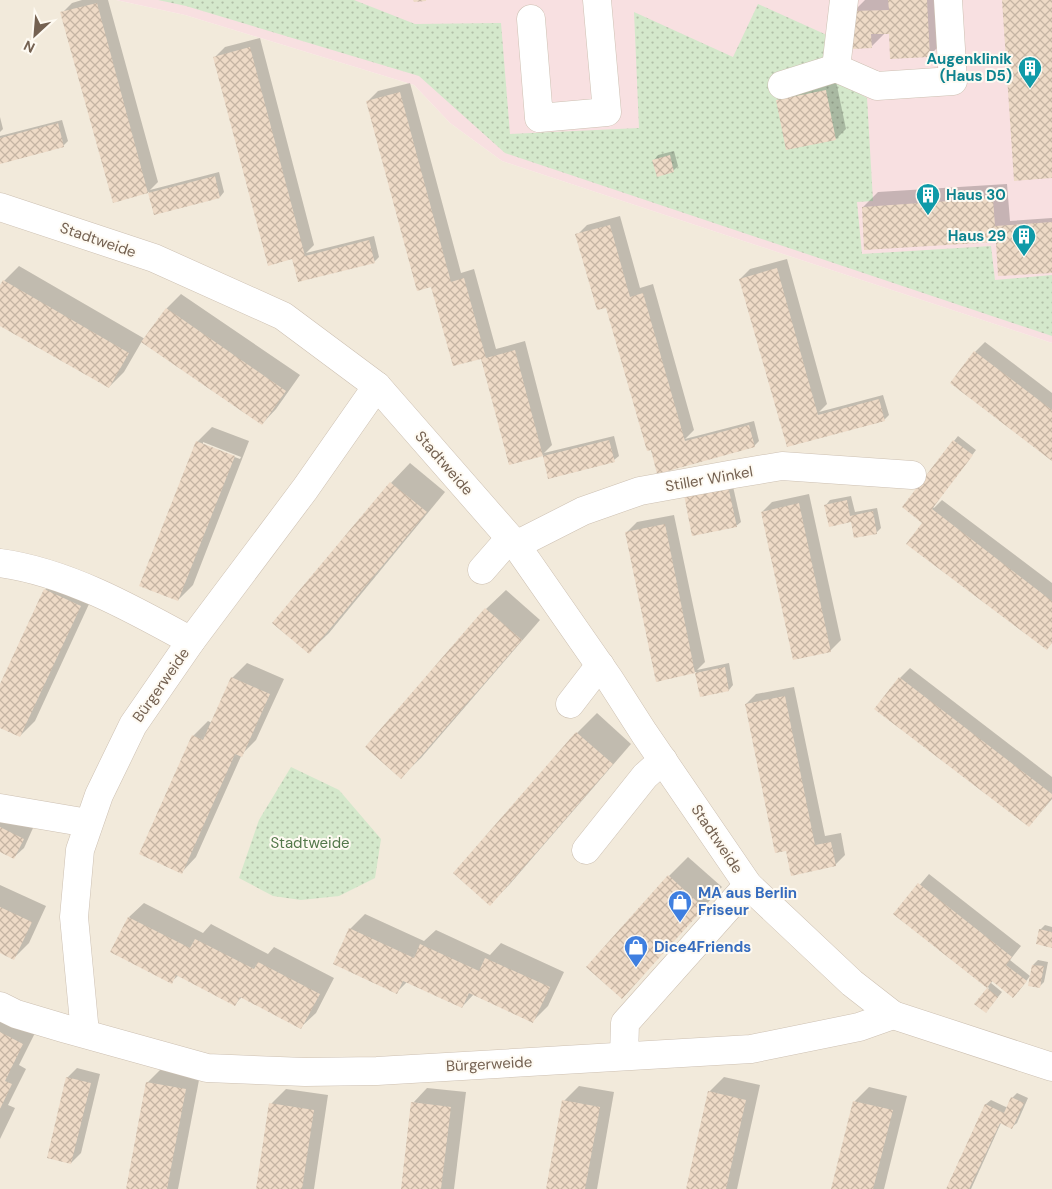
<svg xmlns="http://www.w3.org/2000/svg" width="1052" height="1189" font-family="'DM Sans',sans-serif">
	<defs>
		<pattern id="green-dots" width="8" height="8" patternUnits="userSpaceOnUse" patternTransform="scale(1.25)"><rect width="8" height="8" fill="#d4e8cb"/><path d="M2 2h.1M6 6h.1" fill="none" stroke="#b1bfa7" stroke-width="1.8" stroke-linecap="round"/></pattern>
		<pattern id="building-cross-hatch" width="8" height="8" patternUnits="userSpaceOnUse" patternTransform="scale(1.25)"><rect width="8" height="8" fill="#eedac6"/><path d="M0 0l8 8M0 8l8-8" fill="none" stroke="#c5b4a3"/></pattern>
	</defs>
	<rect width="100%" height="100%" fill="#fbf7ec"/>
	<polygon fill="#f2eadb" points="0,0 116,0 185,15 414,85 450,123 502,161 1052,343 1052,1189 0,1189"/>
	<polygon fill="#f8e0e1" points="116,0 1052,0 1052,343 502,161 450,123 414,85 185,15"/>
	<g fill="url(#green-dots)">
		<polygon points="158,0 354,0 415,24 501,23 510,134 639,128 634,12 733,57 758,4 829,36 834,79 867,98 873,201 857,202 862,254 991,246 995,280 1052,275 1052,336 505,153 419,76 186,6"/>
		<polygon points="291,767 339,790 381,839 375,878 339,896 301,900 273,896 239,878 259,820"/>
	</g>
	<g fill="#0003" fill-rule="evenodd">
		<polygon points="82,0 108,0 158,182 150,190 219,172 224,192 220,197 155,213 149,192 114,201 62,13 72,3"/>
		<polygon points="865,0 942,0 944,41 929,56 890,33 885,33 872,46 853,12"/>
		<polygon points="260,38 314,245 306,253 374,236 379,257 374,262 294,260 215,57 225,47"/>
		<polygon points="836,81 846,129 836,139 777,100 787,90"/>
		<polygon points="410,83 461,273 474,269 496,349 525,341 552,445 544,453 614,436 619,456 614,460 549,477 543,455 510,464 482,358 432,286 368,101 378,91"/>
		<polygon points="0,117 3,129 0,132"/>
		<polygon points="62,120 68,141 63,146 0,163 0,136"/>
		<polygon points="674,151 678,166 673,171 654,160 658,155"/>
		<polygon points="1007,184 1010,221 1052,218 1052,271 997,239 863,207 878,192"/>
		<polygon points="620,216 640,288 653,284 694,430 685,439 754,421 759,441 754,446 658,473 607,306 577,235 587,225"/>
		<polygon points="787,259 827,404 819,412 883,395 889,415 884,420 788,445 740,279 750,269"/>
		<polygon points="19,266 145,339 167,308 181,294 300,375 276,409 262,424 142,341 124,372 109,387 0,325 0,288 4,281"/>
		<polygon points="985,342 1052,393 1052,460 952,382 975,352"/>
		<path d="M 212,427 L 249,441 L 193,585 L 178,600 L 197,442 ZM 203,442 L 241,457 L 240,459 L 203,445 Z"/>
		<polygon points="958,436 976,450 933,507 934,508 942,500 1052,583 1052,643 1047,648 923,522 954,441"/>
		<polygon points="410,463 445,492 329,633 309,652 391,483"/>
		<polygon points="732,482 741,522 736,526 690,491"/>
		<polygon points="809,494 841,640 831,650 794,658 762,512 772,502"/>
		<polygon points="851,496 855,512 877,508 881,528 876,533 826,505 830,500"/>
		<polygon points="674,515 705,662 697,670 729,663 733,685 729,690 701,695 696,672 657,680 627,532 637,522"/>
		<polygon points="60,575 95,591 35,721 20,736 0,726 0,687 45,590"/>
		<polygon points="506,590 540,620 421,758 401,777 486,609"/>
		<polygon points="247,663 284,679 256,740 242,754 196,857 182,872 141,854 193,736 208,721 212,723 232,678"/>
		<polygon points="910,668 1052,777 1052,799 1029,826 900,678"/>
		<polygon points="794,687 825,836 841,833 845,855 835,865 787,850 746,704 756,694"/>
		<polygon points="597,713 631,744 509,885 490,904 455,873 577,733"/>
		<polygon points="0,813 33,828 24,848 14,857 0,851"/>
		<polygon points="688,857 722,887 622,997 669,876"/>
		<polygon points="929,874 1021,946 1010,960 1030,976 1018,992 993,980 991,983 1002,992 990,1007 976,1004 989,988 895,914"/>
		<polygon points="0,885 46,906 29,943 14,958 0,952"/>
		<polygon points="144,903 203,933 211,924 268,954 274,947 334,978 316,1013 301,1027 242,997 235,1004 179,975 171,982 129,917"/>
		<polygon points="365,914 424,941 436,930 490,955 501,943 564,972 548,1006 533,1021 474,994 462,1007 407,982 397,992 350,929"/>
		<polygon points="1045,925 1052,927 1052,946 1040,930"/>
		<polygon points="1038,960 1048,962 1044,982 1040,986 1033,965"/>
		<polygon points="0,1010 37,1029 19,1065 26,1069 8,1105 15,1108 0,1139"/>
		<polygon points="77,1068 100,1074 81,1153 71,1163 67,1078"/>
		<polygon points="162,1068 200,1075 178,1189 127,1189 147,1083"/>
		<polygon points="724,1077 760,1085 737,1189 687,1189 709,1092"/>
		<polygon points="579,1086 614,1092 597,1189 548,1189 564,1101"/>
		<polygon points="869,1087 907,1096 884,1189 833,1189 854,1102"/>
		<polygon points="427,1088 466,1092 454,1189 402,1189 413,1103"/>
		<polygon points="286,1089 328,1095 314,1189 258,1189 271,1104"/>
		<polygon points="1017,1093 1028,1098 1017,1123 1012,1127 1001,1123 971,1189 947,1189 986,1104 991,1100 1008,1108 1012,1098"/>
	</g>
	<g fill="url(#building-cross-hatch)">
		<polygon points="413,0 426,0 426,1 414,2"/>
		<polygon points="888,0 927,0 930,57 890,59 889,34 871,34 872,48 853,49 851,11 889,10"/>
		<polygon points="1002,0 1052,0 1052,178 1014,181"/>
		<polygon points="97,3 148,193 215,176 220,198 154,215 148,193 113,203 60,12"/>
		<polygon points="250,47 305,256 369,240 375,263 298,282 292,259 268,266 213,57"/>
		<polygon points="826,90 836,140 786,150 776,100"/>
		<polygon points="400,92 451,282 464,278 486,358 515,350 543,456 509,465 481,359 453,366 431,287 417,291 366,101"/>
		<polygon points="58,123 64,147 0,164 0,138"/>
		<polygon points="670,155 674,172 657,177 652,160"/>
		<polygon points="993,198 995,226 1052,222 1052,273 998,276 996,242 864,250 862,207"/>
		<polygon points="610,225 630,297 643,293 685,441 749,425 755,447 657,474 651,450 647,451 606,308 597,310 575,234"/>
		<polygon points="777,268 818,415 879,399 885,421 787,447 739,279"/>
		<polygon points="3,280 129,353 109,388 0,326 0,285"/>
		<polygon points="166,308 286,391 262,425 141,342"/>
		<polygon points="974,351 1052,410 1052,461 950,383"/>
		<polygon points="609,440 615,462 548,479 543,456"/>
		<polygon points="953,440 973,455 932,509 1052,601 1052,643 1047,650 906,544 922,523 902,507"/>
		<polygon points="196,441 235,456 178,601 139,586"/>
		<polygon points="390,482 427,512 309,654 272,623"/>
		<polygon points="728,486 737,527 692,536 684,495"/>
		<polygon points="847,500 850,516 873,511 877,534 854,538 851,522 829,527 824,505"/>
		<polygon points="799,503 831,652 793,660 761,512"/>
		<polygon points="665,524 695,673 656,682 625,532"/>
		<polygon points="44,589 81,606 20,737 0,728 0,684"/>
		<polygon points="485,608 522,640 401,779 365,747"/>
		<polygon points="725,667 729,691 700,697 695,673"/>
		<polygon points="231,677 270,694 242,757 235,754 182,874 139,854 192,735 203,740"/>
		<polygon points="899,677 1052,794 1052,798 1029,827 874,709"/>
		<polygon points="785,696 815,845 831,842 836,866 791,876 786,851 775,853 745,704"/>
		<polygon points="576,732 613,764 490,906 453,873"/>
		<polygon points="0,827 24,839 14,859 0,852"/>
		<polygon points="668,875 704,908 622,999 586,967"/>
		<polygon points="918,883 1012,957 1006,965 1027,981 1013,998 992,981 987,988 893,914"/>
		<polygon points="0,907 32,922 14,960 0,953"/>
		<polygon points="128,917 190,948 195,939 254,969 258,962 320,994 301,1029 240,997 235,1006 176,975 172,984 110,952"/>
		<polygon points="349,928 414,958 420,944 479,971 485,958 550,987 533,1023 469,993 462,1008 403,981 397,994 333,964"/>
		<polygon points="1039,929 1052,932 1052,948 1036,944"/>
		<polygon points="1032,965 1044,966 1040,988 1028,986"/>
		<polygon points="987,988 998,997 986,1013 974,1004"/>
		<polygon points="0,1032 23,1044 5,1081 12,1084 0,1109"/>
		<polygon points="66,1077 91,1083 71,1164 47,1158"/>
		<polygon points="146,1082 186,1089 167,1189 126,1189"/>
		<polygon points="708,1091 746,1100 726,1189 686,1189"/>
		<polygon points="1011,1097 1024,1103 1012,1129 1000,1123 969,1189 946,1189 985,1104 1004,1113"/>
		<polygon points="562,1100 600,1107 585,1189 546,1189"/>
		<polygon points="853,1101 893,1110 873,1189 831,1189"/>
		<polygon points="411,1102 451,1107 441,1189 401,1189"/>
		<polygon points="269,1103 314,1110 302,1189 256,1189"/>
	</g>
	<g fill="none" stroke-linecap="round" stroke-linejoin="round">
		<g stroke="#cdc0b2" stroke-width="29">
			<g id="minor">
				<polyline points="531,19 539,118 607,112 597,0"/>
				<polyline points="836,68 844,0"/>
				<polyline points="782,85 836,68 877,86 953,81 948,0"/>
				<polyline points="0,207 154,258 283,316 377,386 516,545 610,680 644,733 748,885 852,983 893,1015 1052,1067"/>
				<polyline points="516,545 583,511 640,491 734,474 782,466 912,475"/>
				<path d="M 0,563 C 67,572 133,609 191,641"/>
				<polyline points="482,570 510,538"/>
				<polyline points="570,704 600,665"/>
				<polyline points="0,808 88,823"/>
				<polyline points="586,850 645,776 663,760"/>
				<polyline points="0,1006 16,1014 63,1028 207,1068 305,1072 377,1071 751,1049 859,1027 893,1015"/>
				<polyline points="85,1033 74,917 80,850 99,795 133,725 191,641 305,489 377,386"/>
				<polyline points="624,1056 625,1023 748,885"/>
			</g>
		</g>
		<use href="#minor" stroke="#fff" stroke-width="28"/>
	</g>
	<defs>
		<g id="building-pin" transform="scale(1.25)"><path d="M0 17L-7.5 6A9.5 9.5 0 1 1 7.5 6Z" fill="#0f9aa8" stroke="#fefaf2"/><path d="M-4-6H4V6H1V3H-1V6H-4ZM-2.5-4.3h1.7v1.8h-1.7ZM.8-4.3h1.7v1.8H.8ZM-2.5-1h1.7V.8h-1.7ZM.8-1h1.7V.8H.8Z" fill="#fff"/></g>
		<g id="shop-pin" transform="scale(1.25)"><path d="M0 17L-7.5 6A9.5 9.5 0 1 1 7.5 6Z" fill="#3f7fe0" stroke="#fefaf2"/><path d="M-5-2.5h2.3a2.7 3.5 0 0 1 5.4 0H5L5.5 6h-11ZM-1.5-2.5h3a1.5 2.3 0 0 0-3 0Z" fill="#fff"/></g>
	</defs>
	<g fill-rule="evenodd">
		<use href="#building-pin" x="1030" y="68"/>
		<use href="#building-pin" x="928" y="195"/>
		<use href="#building-pin" x="1024" y="236"/>
		<use href="#shop-pin" x="680" y="902"/>
		<use href="#shop-pin" x="636" y="947"/>
	</g>
	<g text-anchor="middle" dominant-baseline="central" stroke-width="4" stroke-linejoin="round" paint-order="stroke">
		<g font-size="15" font-weight="bold" fill="#0d838f" stroke="#fefaf2" text-anchor="end">
			<text x="1012" y="59">Augenklinik<tspan x="1012" dy="17">(Haus D5)</tspan></text>
			<text x="946" y="195" text-anchor="start">Haus 30</text>
			<text x="1006" y="236">Haus 29</text>
		</g>
		<g font-size="15" fill="#746151" stroke="#fefaf2">
			<text transform="translate(98 240) rotate(19)">Stadtweide</text>
			<text transform="translate(444 463) rotate(49)">Stadtweide</text>
			<text transform="translate(709 479) rotate(-10)">Stiller Winkel</text>
			<text transform="translate(161 685) rotate(-55)">Bürgerweide</text>
			<text transform="translate(717 839) rotate(56)">Stadtweide</text>
			<text transform="translate(489 1064) rotate(-3)">Bürgerweide</text>
		</g>
		<g font-size="15" fill="#53784a" stroke="#fefaf2">
			<text x="310" y="843">Stadtweide</text>
		</g>
		<g font-size="15" font-weight="bold" fill="#366cbe" stroke="#fefaf2" text-anchor="start">
			<text x="698" y="893">MA aus Berlin<tspan x="698" dy="17">Friseur</tspan></text>
			<text x="654" y="947">Dice4Friends</text>
		</g>
	</g>
	<g transform="translate(35 35) rotate(206)" stroke="#fefaf2" stroke-width="4" paint-order="stroke">
	<path d="M0-4L9 19L0 12L-9 19Z" fill="#746151"/>
	<text y="-8" font-size="14" font-weight="bold" text-anchor="middle" fill="#746151">N</text>
	</g>
</svg>
